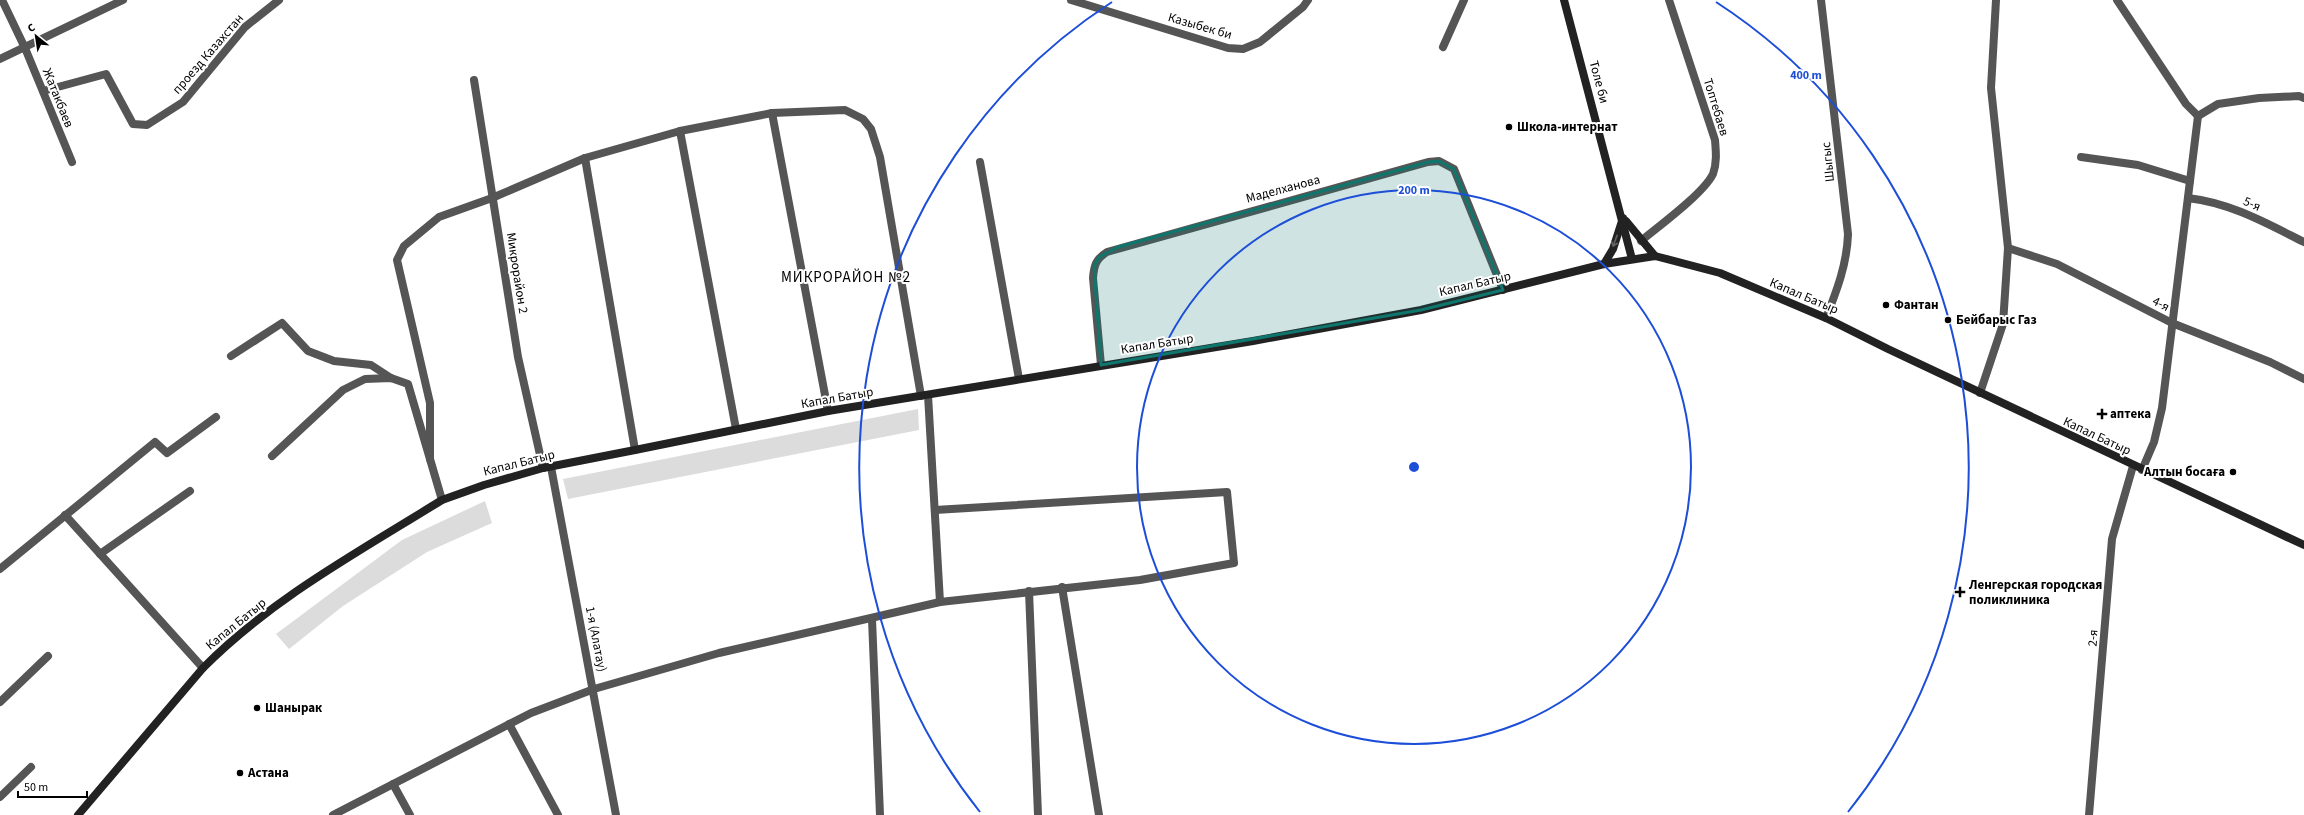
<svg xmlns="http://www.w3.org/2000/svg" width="2304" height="815" font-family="'Source Sans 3',sans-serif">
	<rect width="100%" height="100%" fill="#fff"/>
	<g fill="#dcdcdc">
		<polygon points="918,409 919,430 568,499 563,479"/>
		<polygon points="485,501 492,523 427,552 343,606 289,649 276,634 402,540"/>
	</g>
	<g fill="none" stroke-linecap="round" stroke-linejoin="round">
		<g stroke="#555" stroke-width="8">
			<polyline points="2,0 25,48 72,162"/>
			<polyline points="1071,0 1228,48 1243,49 1260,42 1303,7 1308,0"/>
			<path d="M 1821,0 L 1848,234 C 1847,264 1837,290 1826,318"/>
			<polyline points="2117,0 2186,104 2198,116"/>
			<polyline points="1443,47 1464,0"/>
			<polyline points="0,59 123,0"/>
			<polyline points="474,80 518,357 543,468"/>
			<polyline points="43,91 106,74 133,124 147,125 183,102 245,27 279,0"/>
			<polyline points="772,113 828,411"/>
			<polyline points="2198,116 2218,104 2259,98 2299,96 2304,98"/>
			<polyline points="680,131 736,429"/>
			<polyline points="2081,157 2138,165 2190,181"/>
			<polyline points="585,158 635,450"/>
			<polyline points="980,162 1019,379"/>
			<path d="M 2188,198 C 2231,203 2266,223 2304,242"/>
			<path d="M 1641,241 C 1659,226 1703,194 1713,174 C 1717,163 1716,152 1715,140 L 1669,0"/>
			<polyline points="2008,248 2057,264 2172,323 2270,362 2304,379"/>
			<polyline points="231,356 282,323 308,351 334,361 371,365 391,378"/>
			<path d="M 1101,365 L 1093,278 C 1094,265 1096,259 1107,252 L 1428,162 L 1439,161 L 1454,169 L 1503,290"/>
			<polyline points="1980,393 2003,324 2008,248 1991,88 1996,0"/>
			<polyline points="928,395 940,602"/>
			<polyline points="272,456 343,390 365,379 391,378 408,384 442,500"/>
			<polyline points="430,459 430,403 397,260 404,246 439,217 492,198 585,158 680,131 772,113 845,110 863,119 871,129 880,157 921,396"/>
			<polyline points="551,467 616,815"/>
			<polyline points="2142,470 2154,442 2162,408 2198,116"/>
			<polyline points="65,515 203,668"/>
			<polyline points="100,554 190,491"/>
			<polyline points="0,569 155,442 167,453 216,417"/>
			<polyline points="1062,587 1099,815"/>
			<polyline points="1029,591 1038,815"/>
			<polyline points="872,619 880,815"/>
			<polyline points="0,702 48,656"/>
			<polyline points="509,724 558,815"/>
			<polyline points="393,784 410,815"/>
			<polyline points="0,797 31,767"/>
			<polyline points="333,815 531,713 594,689 719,653 940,602 1140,580 1234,563 1227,492 935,510"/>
			<polyline points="2089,815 2112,539 2133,466"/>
		</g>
		<g stroke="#222" stroke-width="8">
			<polyline points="1564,0 1632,259"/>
			<polyline points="1626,221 1655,256"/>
			<polyline points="1604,264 1613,249 1623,218"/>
			<path d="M 78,815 L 203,668 C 271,599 360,551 442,500 L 484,485 L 543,468 L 635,450 L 828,411 L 1253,341 L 1421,310 L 1604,264 L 1655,256 L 1720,273 L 1826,318 L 1888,349 L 2304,545"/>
		</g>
	</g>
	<defs><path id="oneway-shaft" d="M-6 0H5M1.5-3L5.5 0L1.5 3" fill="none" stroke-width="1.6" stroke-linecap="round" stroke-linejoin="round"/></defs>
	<use stroke="#646464" href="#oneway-shaft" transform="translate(1615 241) rotate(110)"/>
	<path fill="#0f766e" fill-opacity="0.2" stroke="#0f766e" stroke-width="3" stroke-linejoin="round" d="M 1439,161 L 1454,169 L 1503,290 L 1421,310 L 1101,365 L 1094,266 L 1099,257 L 1118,247 L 1428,162 Z"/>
	<g fill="none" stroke="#1d4ed8" stroke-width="2">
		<circle cx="1414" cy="467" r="277"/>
		<path d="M980 812A554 554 0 0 1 1112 2M1716 2A554 554 0 0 1 1848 812"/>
	</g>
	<g fill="#000" stroke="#fff" stroke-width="1.5">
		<circle cx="1509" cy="127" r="4"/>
		<circle cx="1886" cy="305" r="4"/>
		<circle cx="1948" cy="320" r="4"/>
		<path d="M2100 408h4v4h4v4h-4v4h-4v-4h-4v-4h4z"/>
		<circle cx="2233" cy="472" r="4"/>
		<path d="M1958 586h4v4h4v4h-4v4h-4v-4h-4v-4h4z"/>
		<circle cx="257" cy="708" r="4"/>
		<circle cx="240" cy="773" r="4"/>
	</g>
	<g text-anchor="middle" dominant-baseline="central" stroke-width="4" stroke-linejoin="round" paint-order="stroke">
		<g font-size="13" fill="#000" stroke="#fff">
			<text transform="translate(1200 26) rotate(16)">Казыбек би</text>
			<text transform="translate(208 54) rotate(-49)">проезд Казахстан</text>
			<text transform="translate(1599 82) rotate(75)">Толе би</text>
			<text transform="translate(58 98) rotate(68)">Жатакбаев</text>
			<text transform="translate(1716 107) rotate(73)">Топтебаев</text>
			<text transform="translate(1828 162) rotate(-96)">Шыгыс</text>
			<text transform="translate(1283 189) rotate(-15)">Маделханова</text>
			<text transform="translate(2252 204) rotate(23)">5-я</text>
			<text transform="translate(517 273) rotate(81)">Микрорайон 2</text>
			<text transform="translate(1475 284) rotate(-13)">Капал Батыр</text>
			<text transform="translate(1804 296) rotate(23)">Капал Батыр</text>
			<text transform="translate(2161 304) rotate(27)">4-я</text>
			<text transform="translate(1157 344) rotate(-9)">Капал Батыр</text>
			<text transform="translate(837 398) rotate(-10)">Капал Батыр</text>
			<text transform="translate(2097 436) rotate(25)">Капал Батыр</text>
			<text transform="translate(519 463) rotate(-14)">Капал Батыр</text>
			<text transform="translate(236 624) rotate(-39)">Капал Батыр</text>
			<text transform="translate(2093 638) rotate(-86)">2-я</text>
			<text transform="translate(596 639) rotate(79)">1-я (Алатау)</text>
		</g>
		<g font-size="13" font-weight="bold" fill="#000" stroke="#fff" text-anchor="start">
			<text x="1517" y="127">Школа-интернат</text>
			<text x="1894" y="305">Фантан</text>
			<text x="1956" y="320">Бейбарыс Газ</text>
			<text x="2110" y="414">аптека</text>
			<text x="2225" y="472" text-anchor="end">Алтын босаға</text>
			<text x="1969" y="585">Ленгерская городская<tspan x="1969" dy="15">поликлиника</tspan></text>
			<text x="265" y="708">Шанырак</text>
			<text x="248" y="773">Астана</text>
		</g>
		<g font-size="15" letter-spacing="1" fill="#000" stroke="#fff">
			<text x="846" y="277">МИКРОРАЙОН №2</text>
		</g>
	</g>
	<circle cx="1414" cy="467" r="6" fill="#1d4ed8" stroke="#fff" stroke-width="2"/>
	<g font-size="12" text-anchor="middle" font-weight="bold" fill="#1d4ed8" stroke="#fff" stroke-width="4" stroke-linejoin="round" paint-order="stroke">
		<text x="1806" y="79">400 m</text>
		<text x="1414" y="194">200 m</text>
	</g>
	<g transform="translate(36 36) rotate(330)" stroke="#ffffff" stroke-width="3" paint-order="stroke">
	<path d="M0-3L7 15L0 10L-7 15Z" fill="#000000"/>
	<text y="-6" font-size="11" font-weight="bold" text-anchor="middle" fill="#000000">С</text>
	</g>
	<path d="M18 791v6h69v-6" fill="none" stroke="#000000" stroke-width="2"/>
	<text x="24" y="791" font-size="12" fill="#000000" stroke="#ffffff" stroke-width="3" paint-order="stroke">50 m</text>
</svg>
